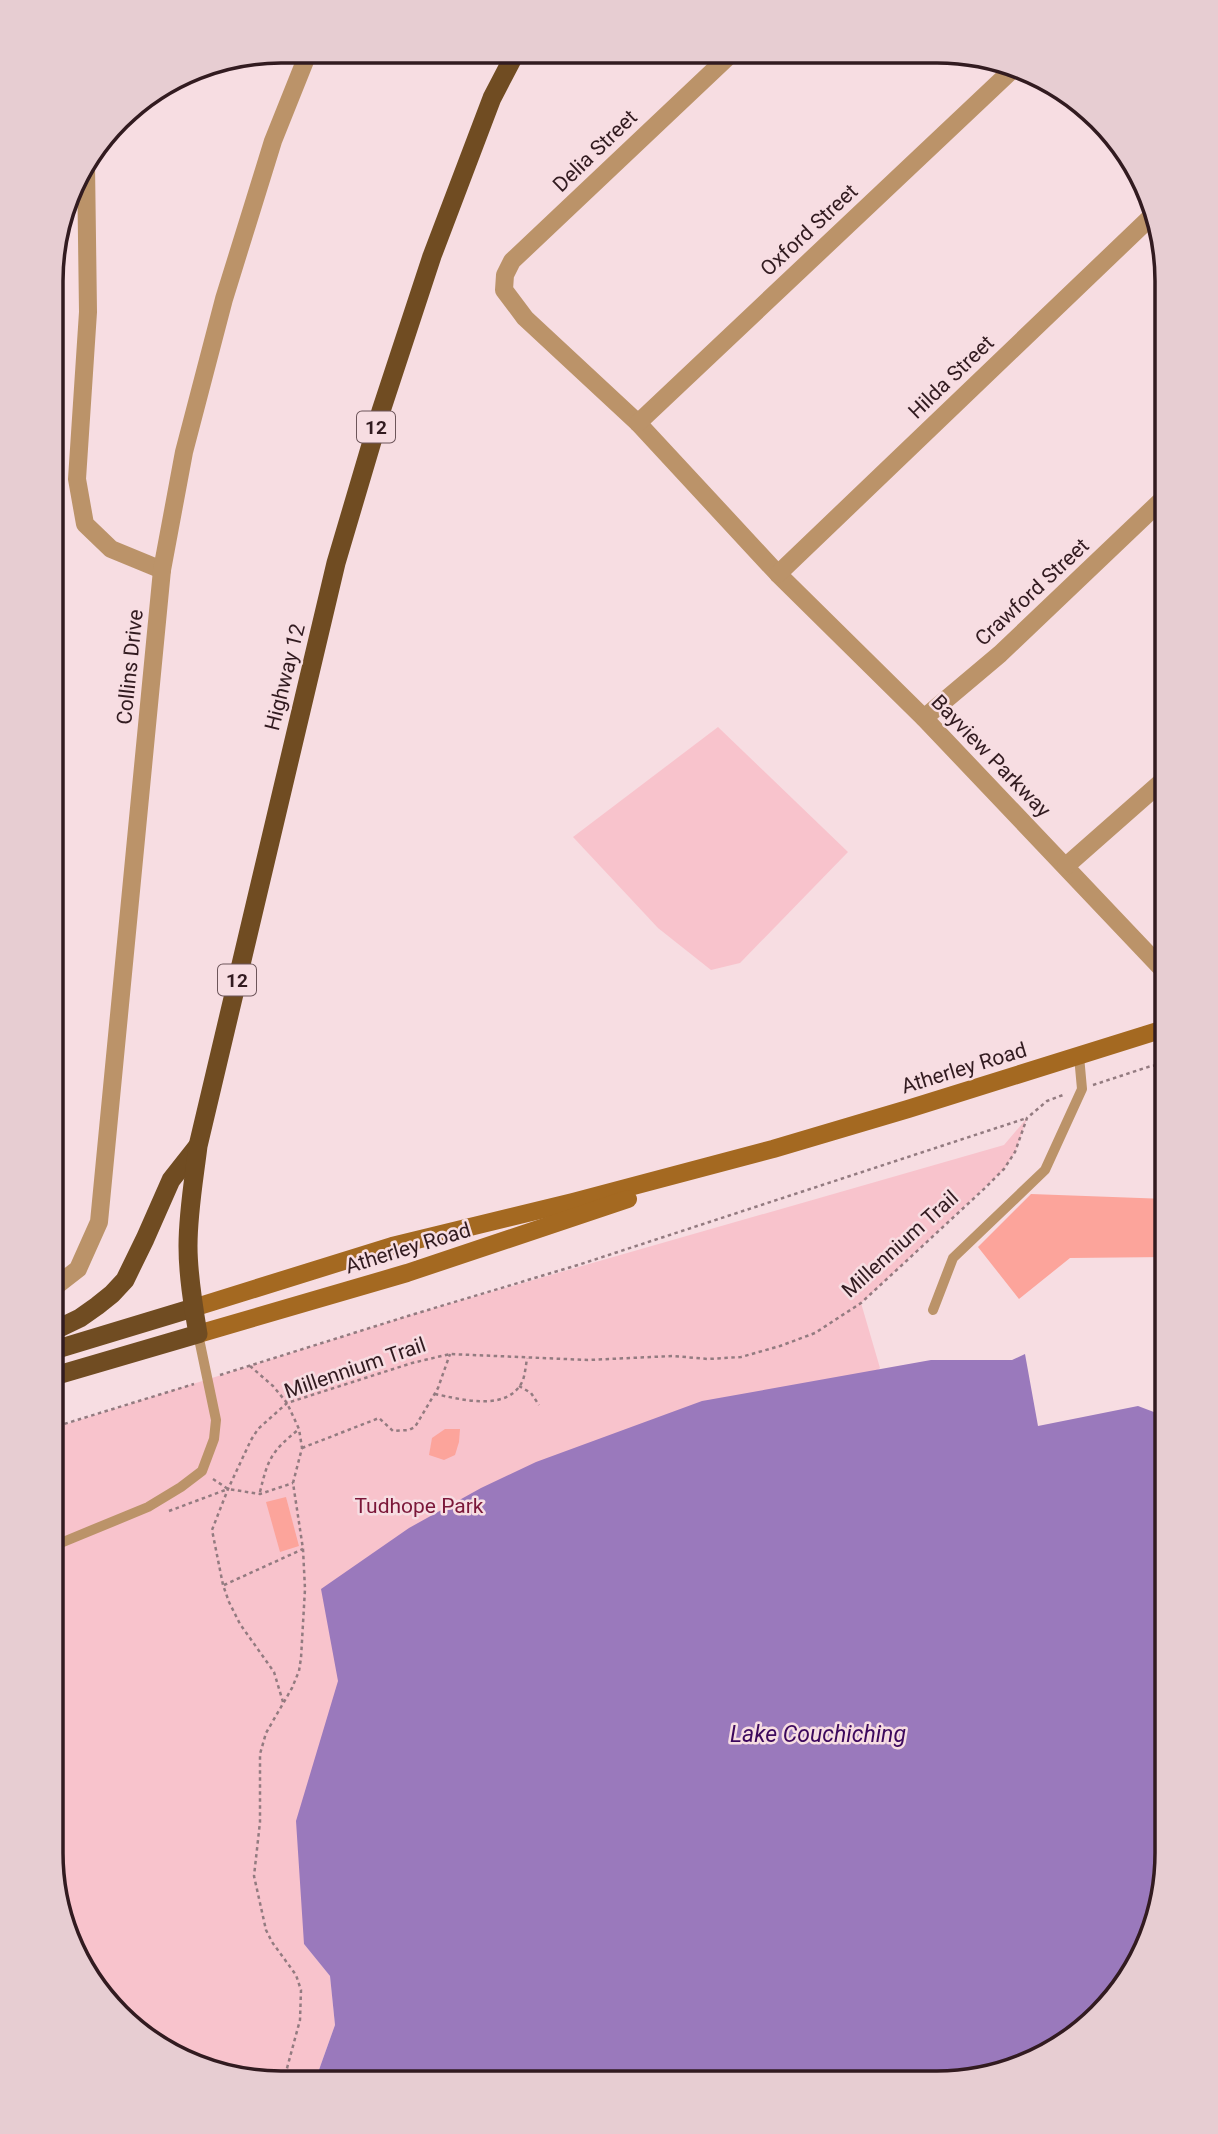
<svg xmlns="http://www.w3.org/2000/svg" width="1218" height="2134" font-family="Roboto,sans-serif">
	<rect width="100%" height="100%" fill="#f7dde2"/>
	<g fill="#f8c3cc">
		<polygon points="718,727 848,852 740,963 711,970 658,928 573,837"/>
		<polygon points="1027,1118 1015,1152 1004,1169 861,1303 880,1368 571,1613 304,1944 330,1976 335,2025 315,2081 251,2081 180,2060 130,2026 63,1927 51,1853 51,1429 411,1315 1004,1145"/>
	</g>
	<polygon fill="#9a79bc" points="1025,1354 1038,1426 1138,1406 1167,1417 1167,1868 1150,1941 1119,1993 1077,2036 1011,2071 937,2083 315,2081 335,2025 330,1976 304,1944 296,1821 338,1681 321,1589 409,1528 481,1488 536,1462 702,1401 931,1360 1012,1360"/>
	<g fill="#fca49b">
		<polygon points="1031,1194 1167,1199 1167,1257 1070,1258 1019,1299 978,1247"/>
		<polygon points="445,1429 460,1429 459,1442 455,1455 444,1460 429,1455 432,1438"/>
		<polygon points="286,1497 299,1546 280,1552 266,1502"/>
	</g>
	<g fill="none" stroke-linecap="round" stroke-linejoin="round">
		<g stroke="#937b80" stroke-width="2.5" stroke-dasharray="3.5 3.5" stroke-linecap="butt">
			<polyline points="1093,1085 1151,1066 1167,1064"/>
			<polyline points="250,1366 273,1386 287,1403 299,1429 302,1448 293,1483 303,1549 305,1589 301,1658 299,1671 292,1688 266,1733 260,1754 260,1822 254,1876 266,1930 272,1942 296,1975 301,1990 300,2020 286,2072 281,2081"/>
			<polyline points="220,1375 411,1315 578,1265 1027,1118"/>
			<polyline points="519,1386 531,1393 539,1405"/>
			<path d="M 435,1394 C 460,1399 509,1413 523,1380 C 525,1374 526,1365 527,1358"/>
			<polyline points="51,1428 194,1384"/>
			<polyline points="302,1448 379,1418 393,1431 409,1430 415,1427 438,1388 450,1354"/>
			<polyline points="213,1479 228,1489 260,1494 293,1483"/>
			<path d="M 260,1492 C 268,1458 272,1451 299,1429"/>
			<polyline points="169,1511 228,1489"/>
			<polyline points="224,1585 303,1549"/>
			<polyline points="283,1702 274,1672 240,1624 229,1602 223,1585 212,1530 228,1489 251,1440 258,1429 287,1403 412,1363 450,1354 588,1360 673,1356 708,1359 741,1357 780,1346 815,1333 861,1303 985,1188 1004,1169 1015,1152 1027,1118 1047,1101 1063,1095"/>
		</g>
		<g stroke="#bb9369" stroke-width="10">
			<polyline points="933,1310 953,1258 1045,1170 1082,1089 1079,1056"/>
			<polyline points="51,1547 148,1507 181,1487 202,1471 214,1439 216,1420 198,1334"/>
		</g>
		<g stroke="#bb9369" stroke-width="18">
			<polyline points="731,54 512,261 505,275 504,290 525,318 638,423 778,574 924,718 1167,974"/>
			<polyline points="86,164 88,312 77,479 85,524 111,549 162,570"/>
			<polyline points="638,423 1012,70"/>
			<polyline points="778,574 1156,212"/>
			<polyline points="924,718 1000,654 1167,495"/>
			<polyline points="1066,866 1167,777"/>
			<polyline points="51,1290 78,1269 99,1222 162,570 184,452 224,299 273,141 309,51"/>
		</g>
		<g stroke="#a46921" stroke-width="18">
			<polyline points="193,1308 392,1246 573,1202 773,1149 908,1109 1167,1028"/>
			<polyline points="198,1334 407,1273 628,1199"/>
		</g>
		<g stroke="#704c22" stroke-width="19">
			<polyline points="51,1332 80,1318 97,1306 112,1294 125,1280 145,1239 171,1180 197,1147"/>
			<polyline points="51,1351 193,1308"/>
			<path d="M 51,1377 L 198,1334 C 193,1305 188,1275 188,1246 C 188,1212 194,1179 198,1146 L 336,563 L 381,411 L 432,256 L 492,98 L 516,52"/>
		</g>
	</g>
	<g text-anchor="middle" dominant-baseline="central" stroke-width="5" stroke-linejoin="round" paint-order="stroke">
		<g fill="#f7dde2" stroke="#6d555a" stroke-width="2">
			<rect x="357" y="411.5" width="38" height="31" rx="5"/>
			<rect x="218" y="964.5" width="38" height="31" rx="5"/>
		</g>
		<g font-size="19" font-weight="bold" fill="#321b20">
			<text x="376" y="427">12</text>
			<text x="237" y="980">12</text>
		</g>
		<g font-size="21" fill="#321b20" stroke="#f7dde2">
			<text transform="translate(595 151) rotate(-44)">Delia Street</text>
			<text transform="translate(809 230) rotate(-43)">Oxford Street</text>
			<text transform="translate(951 377) rotate(-44)">Hilda Street</text>
			<text transform="translate(1032 592) rotate(-43)">Crawford Street</text>
			<text transform="translate(130 667) rotate(-84)">Collins Drive</text>
			<text transform="translate(285 677) rotate(-76)">Highway 12</text>
			<text transform="translate(991 756) rotate(46)">Bayview Parkway</text>
			<text transform="translate(964 1068) rotate(-17)">Atherley Road</text>
			<text transform="translate(900 1244) rotate(-42)">Millennium Trail</text>
			<text transform="translate(408 1248) rotate(-17)">Atherley Road</text>
			<text transform="translate(355 1368) rotate(-19)">Millennium Trail</text>
		</g>
		<g font-size="21" fill="#7b1739" stroke="#f7dde2">
			<text x="419" y="1506">Tudhope Park</text>
		</g>
		<g font-size="23" font-style="italic" fill="#3c085d" stroke="#f7dde2">
			<text x="818" y="1734">Lake Couchiching</text>
		</g>
	</g>
	<path d="M0 0H1218V2134H0ZM281 63H937A218 218 0 0 1 1155 281V1853A218 218 0 0 1 937 2071H281A218 218 0 0 1 63 1853V281A218 218 0 0 1 281 63Z" fill="#e7cdd2" fill-rule="evenodd"/>
	<path fill="none" stroke="#321b20" stroke-width="3.5" d="M281 63H937A218 218 0 0 1 1155 281V1853A218 218 0 0 1 937 2071H281A218 218 0 0 1 63 1853V281A218 218 0 0 1 281 63Z"/>
</svg>
